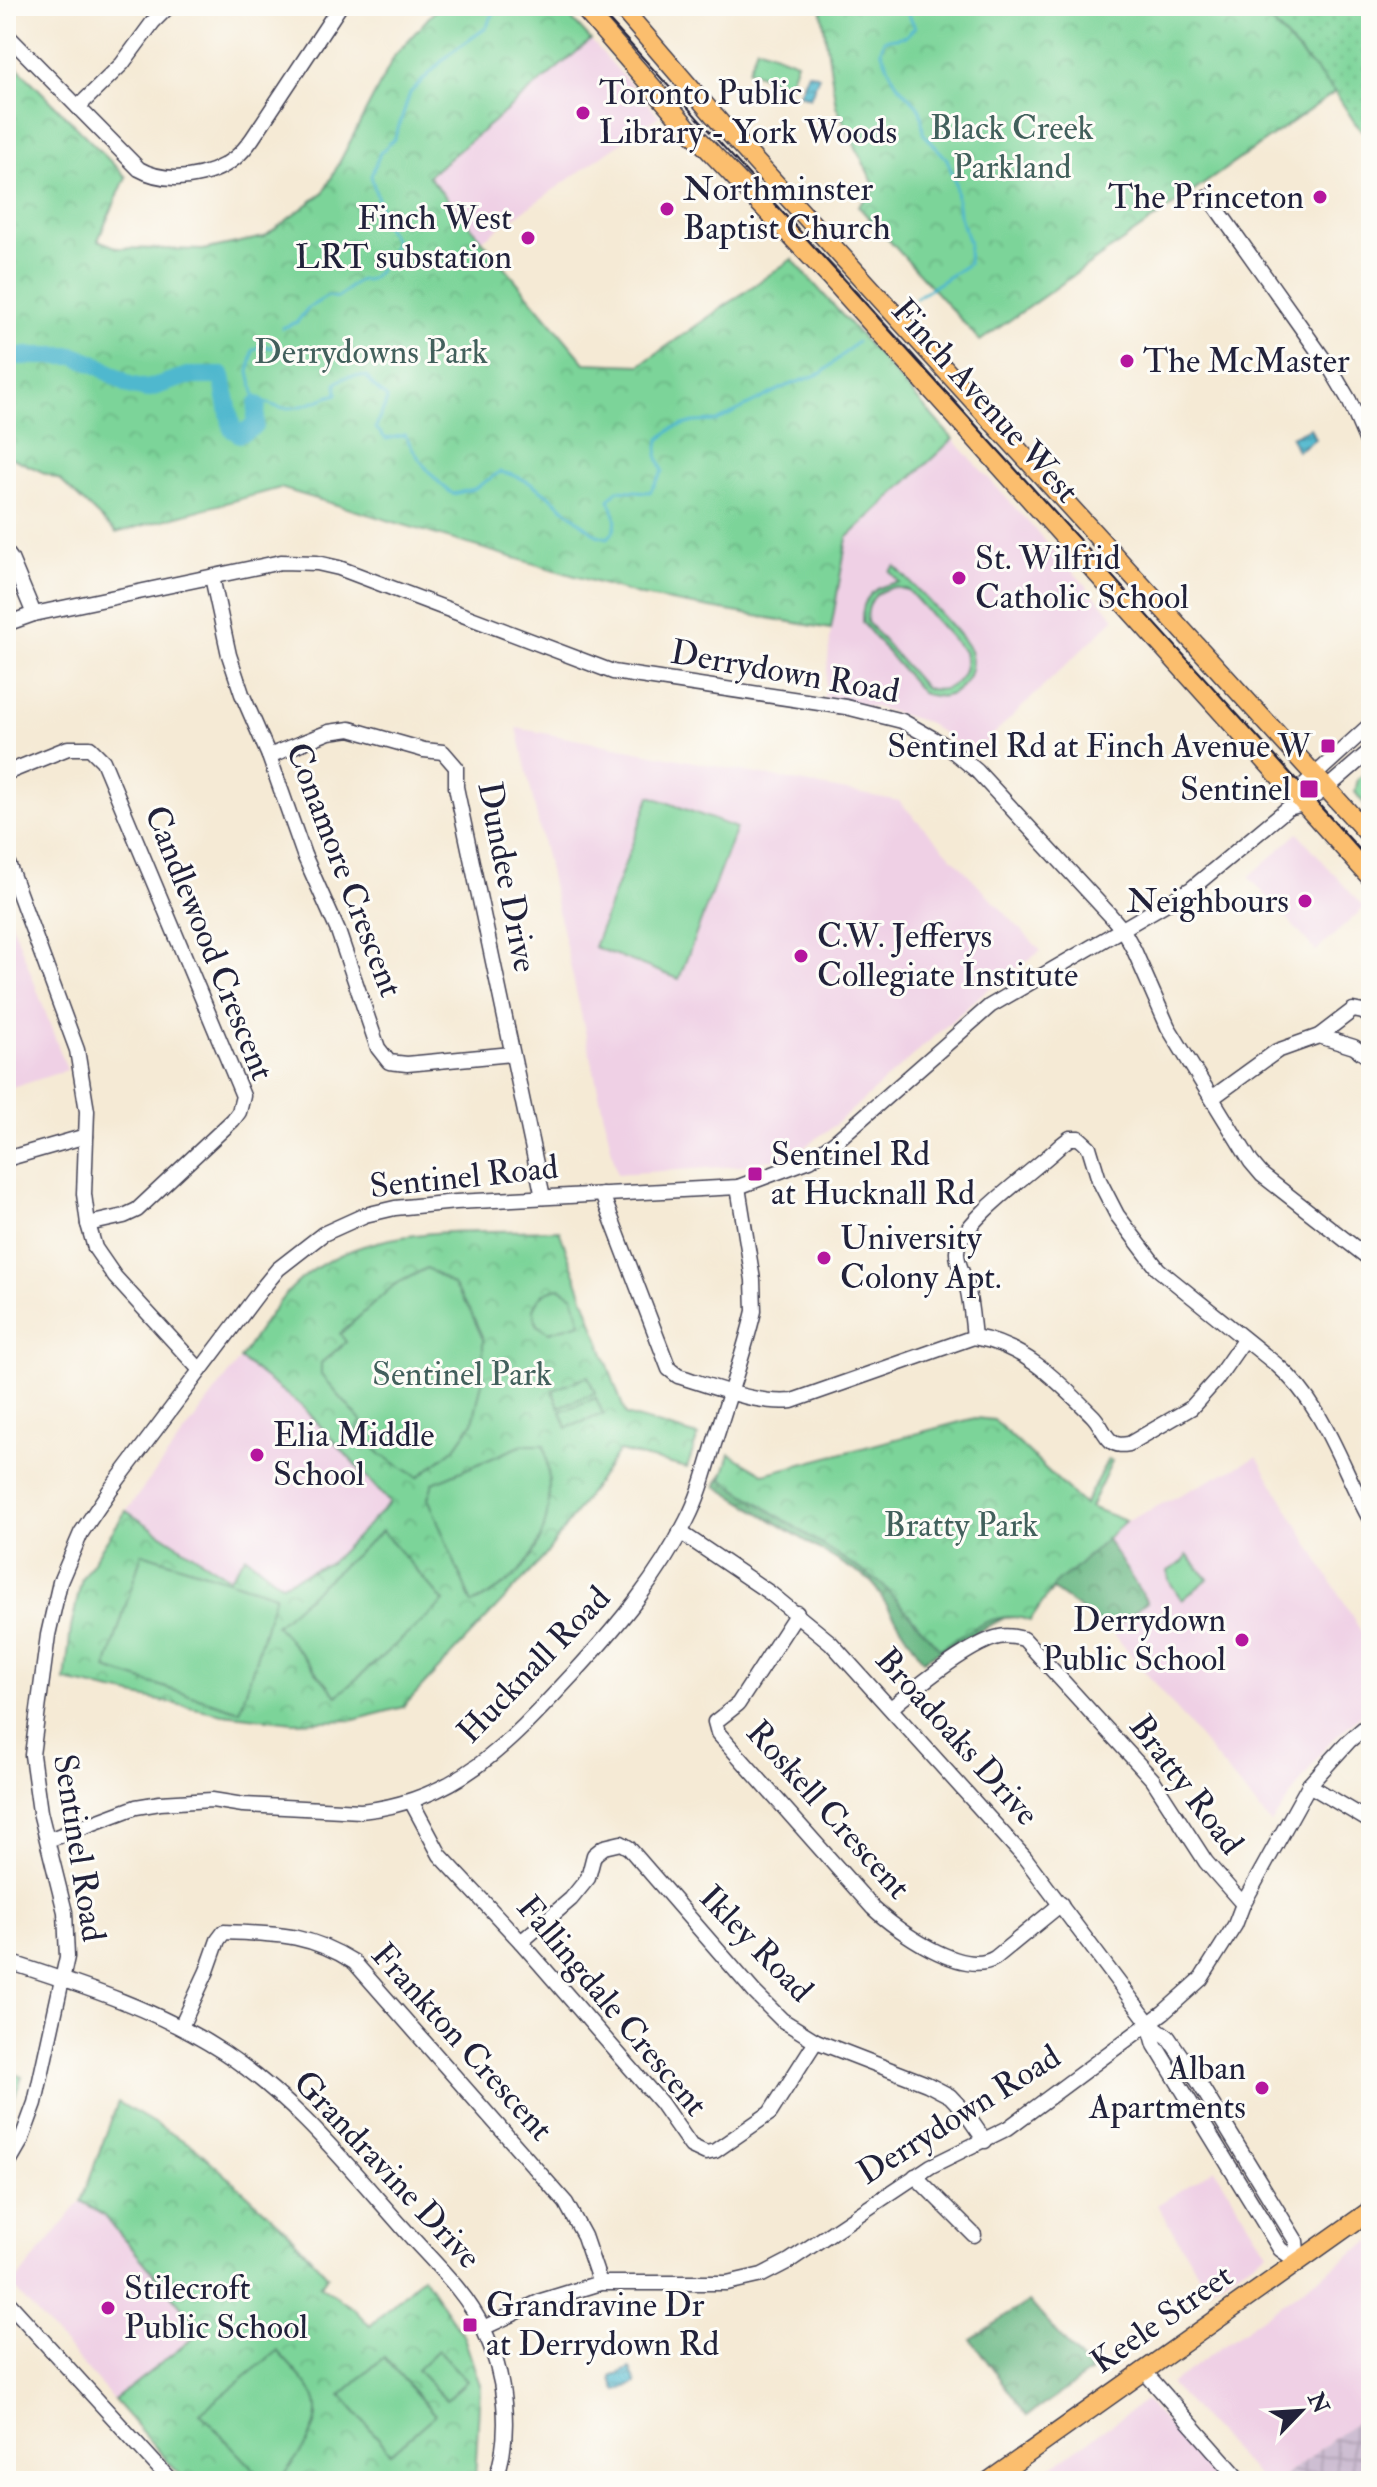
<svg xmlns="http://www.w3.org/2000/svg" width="1377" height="2487" font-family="'IM FELL Double Pica',serif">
	<defs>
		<pattern id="industrial-grid" width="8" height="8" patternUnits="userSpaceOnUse" patternTransform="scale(2)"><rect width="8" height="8" fill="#cdbed2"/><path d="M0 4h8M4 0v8" fill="none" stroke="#b0a3b5"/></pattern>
		<pattern id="grass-dots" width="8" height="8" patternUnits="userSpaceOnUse" patternTransform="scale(2)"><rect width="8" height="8" fill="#7cd499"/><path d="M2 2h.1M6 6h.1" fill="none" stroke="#6bb685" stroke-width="1.8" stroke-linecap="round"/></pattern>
		<pattern id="forest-crowns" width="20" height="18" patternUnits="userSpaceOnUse" patternTransform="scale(2)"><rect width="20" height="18" fill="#65b681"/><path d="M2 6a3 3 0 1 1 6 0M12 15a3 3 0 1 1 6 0" fill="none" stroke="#53946b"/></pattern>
		<pattern id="park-crowns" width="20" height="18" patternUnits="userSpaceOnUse" patternTransform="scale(2)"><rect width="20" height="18" fill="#7cd499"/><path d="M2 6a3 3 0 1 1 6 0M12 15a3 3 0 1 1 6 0" fill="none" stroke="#6bb685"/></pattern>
		<pattern id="water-rules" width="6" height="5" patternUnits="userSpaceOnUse" patternTransform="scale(2)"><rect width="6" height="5" fill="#50b8ce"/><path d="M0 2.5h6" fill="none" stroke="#4295a8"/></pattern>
	</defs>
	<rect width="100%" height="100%" fill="#fdfcf7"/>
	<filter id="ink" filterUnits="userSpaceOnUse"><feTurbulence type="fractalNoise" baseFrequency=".0125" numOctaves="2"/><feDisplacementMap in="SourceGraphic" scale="16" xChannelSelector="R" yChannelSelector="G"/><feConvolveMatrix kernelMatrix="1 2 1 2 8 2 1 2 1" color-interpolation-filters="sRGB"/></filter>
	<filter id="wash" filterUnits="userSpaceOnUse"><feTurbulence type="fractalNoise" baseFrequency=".006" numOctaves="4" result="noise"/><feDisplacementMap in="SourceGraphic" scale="32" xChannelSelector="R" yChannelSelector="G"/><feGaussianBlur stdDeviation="1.8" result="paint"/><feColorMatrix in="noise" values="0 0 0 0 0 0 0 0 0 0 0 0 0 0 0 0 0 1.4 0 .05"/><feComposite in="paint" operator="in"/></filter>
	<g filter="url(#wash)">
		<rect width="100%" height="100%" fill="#f5ead5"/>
		<g fill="#efd0e5">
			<polygon points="591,40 659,116 482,240 428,176"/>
			<polygon points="953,439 1115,618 973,754 926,722 875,707 824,700 831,629 847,538"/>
			<polygon points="517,728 899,801 1041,951 982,994 835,1125 793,1155 739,1166 617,1174"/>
			<polygon points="1298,833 1364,908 1316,951 1249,877"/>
			<polygon points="6,907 67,1070 6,1090"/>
			<polygon points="240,1359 303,1407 391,1503 330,1563 280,1584 229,1578 126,1511"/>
			<polygon points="1257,1457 1371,1648 1371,1706 1326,1746 1271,1824 1111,1631 1147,1602 1103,1533"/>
			<polygon points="1215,2169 1267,2252 1208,2289 1157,2205"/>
			<polygon points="81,2201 105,2216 202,2331 114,2400 12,2286"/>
			<polygon points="1371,2240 1371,2417 1367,2414 1278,2481 1262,2481 1170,2384"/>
			<polygon points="1145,2401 1222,2481 1031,2481"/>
		</g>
		<polygon fill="url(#industrial-grid)" points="1368,2413 1371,2417 1371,2481 1278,2481"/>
		<polygon fill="url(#grass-dots)" stroke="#4f7b6a" stroke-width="2" points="1257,6 1371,6 1371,140 1355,123 1335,92"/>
		<g fill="url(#forest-crowns)" stroke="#446c5e" stroke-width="2">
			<polygon points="729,1463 761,1481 993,1526 1057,1481 1103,1533 1147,1602 1111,1631 1053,1590 1025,1616 1004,1618 923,1660 871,1581 716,1486"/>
			<polygon points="1029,2301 1091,2372 1027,2416 971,2339"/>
		</g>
		<g fill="url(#park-crowns)" stroke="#4f7b6a" stroke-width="2">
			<polygon points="439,6 560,6 591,40 428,176 585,363 640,365 792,259 953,439 847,538 831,629 642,596 280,488 116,533 60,480 6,455 6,56 126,177 98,240 118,248 203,250 264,237 324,192 395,55"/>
			<polygon points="821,6 1257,6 1335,92 980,341 858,206 876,189 836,106"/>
			<polygon points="1371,768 1371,813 1355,792 1358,779"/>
			<path d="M 559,1230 L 626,1415 L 698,1436 L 687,1468 L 619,1451 L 545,1556 L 403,1707 L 354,1720 L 293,1722 L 223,1714 L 65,1681 L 71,1628 L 82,1578 L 126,1511 L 229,1578 L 246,1556 L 281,1584 L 330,1563 L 390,1503 L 303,1407 L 240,1359 C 260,1329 279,1295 309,1273 C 377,1222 478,1233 559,1230 Z"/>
			<path d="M 975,1418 L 994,1420 L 1084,1505 L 1108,1459 L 1112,1461 L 1090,1507 L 1126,1521 L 1070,1573 L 1058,1580 L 1030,1621 C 997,1607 968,1632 940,1649 L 882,1584 L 722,1479 L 730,1454 L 764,1474 Z"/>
			<polygon points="6,2070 22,2077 6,2119"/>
			<polygon points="118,2102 196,2148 282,2226 328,2276 319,2285 354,2309 370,2326 423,2276 464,2337 480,2385 475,2481 185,2481 114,2400 202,2331 105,2216 81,2201"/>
		</g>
		<g fill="#7cd499" stroke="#4f7b6a" stroke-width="2" fill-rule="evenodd">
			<polygon points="757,47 797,62 788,86 748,70"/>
			<path d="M 895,566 C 909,582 964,635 970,651 C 974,663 971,677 962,686 C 950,699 937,698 922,693 L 862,622 C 861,596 875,586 899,582 L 890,571 ZM 894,587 L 908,590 L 964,652 C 970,678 950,695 925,688 L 867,622 C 867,602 874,591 894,587 Z"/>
			<polygon points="650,796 736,828 679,979 594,947"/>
			<polygon points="427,1268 453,1285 470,1310 483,1339 483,1378 473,1422 454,1449 418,1477 381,1455 357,1427 362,1422 321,1375 321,1363 346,1342 340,1334 394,1285"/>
			<path d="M 560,1288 L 573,1296 L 581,1323 L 549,1332 L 537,1325 L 533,1309 C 538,1296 546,1290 560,1288 Z"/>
			<polygon points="588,1376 595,1393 559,1407 553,1390"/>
			<polygon points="596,1398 603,1414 567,1428 561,1411"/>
			<path d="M 523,1445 L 544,1445 C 559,1517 542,1572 472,1604 L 428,1498 L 433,1483 Z"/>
			<polygon points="382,1531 444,1602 337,1696 276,1625"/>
			<polygon points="142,1553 275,1595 240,1711 106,1669"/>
			<polygon points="1187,1555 1208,1579 1182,1600 1169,1581 1168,1571 1184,1561"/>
			<polygon points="438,2350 467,2381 446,2400 417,2370"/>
			<path d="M 277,2351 C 289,2364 304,2379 313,2394 C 329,2423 295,2461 278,2481 L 265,2481 L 200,2413 Z"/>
			<polygon points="384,2357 435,2415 391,2453 341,2395"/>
		</g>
		<g fill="url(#water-rules)" stroke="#396d84" stroke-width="2">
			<polygon points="808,72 819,76 810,98 799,94"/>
			<polygon points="1310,428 1315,439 1297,451 1291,437"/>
			<polygon points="630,2368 636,2383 617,2391 611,2377"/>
		</g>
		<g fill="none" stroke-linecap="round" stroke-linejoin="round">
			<g stroke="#50b8ce" stroke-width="3">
				<path d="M 904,6 L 915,27 L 906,36 L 884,40 L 881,50 C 886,61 891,76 898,85 C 917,109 921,97 923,133 L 947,159 L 955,182 L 959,214 L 969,243 L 968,264 L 916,298"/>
				<path d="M 282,328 L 297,322 L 308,308 L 328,296 L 337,298 C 345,294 351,284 358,281 C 362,279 367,281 370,279 C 380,273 391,252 395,241 L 386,227 L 371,176 L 380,153 L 395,138 L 410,93 L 449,54 L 486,28 L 497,6"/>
				<path d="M 275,341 L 271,348 L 263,345 L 253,350 L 249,372 L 257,405 C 270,400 273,408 284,408 C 302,409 319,399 337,394 L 336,384 C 344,375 355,375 367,377 L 374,387 L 387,398 C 386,409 378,417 376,428 L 386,439 L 405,435 C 417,458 432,479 453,494 L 474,489 L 500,472 C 538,478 566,513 597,535 L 608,538 C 620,527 616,514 609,500 L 617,490 L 650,492 L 663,471 L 657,455 L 659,440 L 673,428 L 694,422 L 717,421 L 784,387 L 822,373 L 857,342"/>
			</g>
			<polyline stroke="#50b8ce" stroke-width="18" points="6,356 75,356 99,366 129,385 147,389 187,376 222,376 232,429 240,434 255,426 257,405"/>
		</g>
	</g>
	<g filter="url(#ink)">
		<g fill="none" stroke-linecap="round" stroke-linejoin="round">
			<g stroke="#424052" stroke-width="17">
				<g id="minor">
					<path d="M 6,34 L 139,169 C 167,185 210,178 235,158 C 241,153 247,146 252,139 L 340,6"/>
					<polyline points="78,107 122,64 153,22 169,6"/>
					<polyline points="1208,196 1330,368 1349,400 1371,451"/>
					<polyline points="6,552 11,559 34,614"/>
					<polyline points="212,577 229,655 242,694 269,756 304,855 338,931 378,1048 389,1062 407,1064 512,1054"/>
					<polyline points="6,624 34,614 281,562 317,563 339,568 613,672 846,707 902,721 948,747 977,771 1110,915 1123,930 1134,950 1168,1027 1251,1162 1262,1175 1371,1260"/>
					<polyline points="269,756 329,732 350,729 424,750 443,752 456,767 456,787 543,1197"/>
					<polyline points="6,773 68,748 90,748 103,761 243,1096 239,1112 233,1120 137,1210 124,1216 88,1224"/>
					<polyline points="1293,801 1294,794 1371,724"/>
					<polyline points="6,858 77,1050 87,1111 84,1194 88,1224 95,1248 115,1277 200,1370"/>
					<polyline points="1319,1036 1354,1047 1371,1059"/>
					<polyline points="1212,1098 1277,1051 1319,1036 1353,1010 1363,1012 1371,1018"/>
					<polyline points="6,1159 86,1136"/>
					<path d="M 602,1194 L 669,1369 L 678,1376 C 711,1386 758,1405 792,1401 L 974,1337 C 1024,1345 1058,1381 1093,1416 C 1100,1423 1104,1435 1111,1441 C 1117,1446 1123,1445 1129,1444 L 1191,1408 L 1216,1380 L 1244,1340"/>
					<path d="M 974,1337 C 972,1320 971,1303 967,1287 C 965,1275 956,1264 957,1251 C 959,1222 1038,1168 1061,1145 L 1070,1138 L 1079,1138 L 1089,1147 L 1099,1180 L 1117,1215 L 1158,1269 L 1277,1365 C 1325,1406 1341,1467 1371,1521"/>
					<polyline points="680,1532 770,1593 831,1643 1025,1858 1149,2023 1168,2037 1193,2073 1296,2241 1298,2262"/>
					<path d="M 797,1613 L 738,1704 L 715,1722 L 718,1733 L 873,1908 C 896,1930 963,1978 995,1958 L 1061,1904"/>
					<path d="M 891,1708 C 915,1688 970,1643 999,1637 C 1007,1635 1015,1637 1024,1639 L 1153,1780 L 1206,1862 L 1243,1904"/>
					<polyline points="1309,1785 1371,1822"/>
					<polyline points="411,1801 440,1855 521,1942 661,2103 691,2146 706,2153 715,2151 770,2113 816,2041"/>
					<path d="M 48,1840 L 136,1807 L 160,1803 L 212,1800 L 243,1805 L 361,1811 C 459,1801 513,1739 575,1672 C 620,1623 657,1579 687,1520 C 702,1491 709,1458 719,1428 C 731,1389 745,1350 754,1311 L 753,1280 L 738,1187"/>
					<polyline points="521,1942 571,1899 588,1878 594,1855 604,1847 621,1843 629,1848 755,1993 782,2020 816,2041 927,2084 950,2096 965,2112 985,2141"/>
					<path d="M 6,1961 C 80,1985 157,2009 223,2052 C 294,2098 348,2166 404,2229 C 431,2260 465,2290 483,2328 C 505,2373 513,2433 495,2481"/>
					<polyline points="1149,2024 1155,2045 1280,2249 1298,2262"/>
					<path d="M 181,2027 L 207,1971 L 218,1940 L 224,1932 C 276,1934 308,1933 354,1962 L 566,2203 L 584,2236 L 600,2283"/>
					<polyline points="6,2167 21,2141 35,2103 67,1957 65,1912 40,1812 32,1755 48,1635 60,1582 81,1533 110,1490 260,1291 278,1269 323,1234 365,1215 395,1208 456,1202 738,1187 810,1160 835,1142 990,1006 1191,889 1288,808 1303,804 1327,788 1371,750"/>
					<polyline points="915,2176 974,2235"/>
					<polyline points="6,2300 171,2481"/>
					<polyline points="483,2328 541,2301 600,2283 727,2283 762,2275 789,2261 931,2166 1008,2128 1164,2012 1201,1979 1235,1925 1243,1904 1309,1785 1349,1741 1371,1722"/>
					<polyline points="1143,2370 1241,2481"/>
				</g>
			</g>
			<g stroke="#424052" stroke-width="21">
				<g id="major">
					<polyline points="582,6 686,126 830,277 1371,878"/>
					<polyline points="620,6 723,126 1371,837"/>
					<polyline points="989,2481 1371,2210"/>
				</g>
			</g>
			<use href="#minor" stroke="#fff" stroke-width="14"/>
			<use href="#major" stroke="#fbbe6e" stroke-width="18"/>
			<polyline stroke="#22223b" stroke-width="2" points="596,6 1371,862"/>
		</g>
	</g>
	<g fill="#b5179e" stroke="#fdfcf7" stroke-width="3">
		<circle cx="583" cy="113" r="8"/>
		<circle cx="1320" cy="197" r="8"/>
		<circle cx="667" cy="209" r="8"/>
		<circle cx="528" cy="238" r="8"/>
		<circle cx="1127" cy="361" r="8"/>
		<circle cx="959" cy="578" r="8"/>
		<rect x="1320" y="738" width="16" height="16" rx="4"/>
		<rect x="1299" y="779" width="20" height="20" rx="4"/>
		<circle cx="1305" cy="901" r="8"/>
		<circle cx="801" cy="956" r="8"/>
		<rect x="747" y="1166" width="16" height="16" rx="4"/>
		<circle cx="824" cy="1258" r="8"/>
		<circle cx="257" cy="1455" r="8"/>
		<circle cx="1242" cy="1640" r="8"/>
		<circle cx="1262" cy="2088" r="8"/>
		<circle cx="108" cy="2308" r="8"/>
		<rect x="462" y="2317" width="16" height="16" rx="4"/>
	</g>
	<g text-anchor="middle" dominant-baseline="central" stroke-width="6" stroke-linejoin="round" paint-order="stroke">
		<g font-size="34" fill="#22223b" stroke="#fdfcf7" text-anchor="start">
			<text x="599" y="93">Toronto Public<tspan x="599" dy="39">Library - York Woods</tspan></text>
			<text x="683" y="189">Northminster<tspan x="683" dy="39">Baptist Church</tspan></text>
			<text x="1304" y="197" text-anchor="end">The Princeton</text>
			<text x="512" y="218" text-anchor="end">Finch West<tspan x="512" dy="39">LRT substation</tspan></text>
			<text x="1143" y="361">The McMaster</text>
			<text x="975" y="558">St. Wilfrid<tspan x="975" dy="39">Catholic School</tspan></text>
			<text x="1312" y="746" text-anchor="end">Sentinel Rd at Finch Avenue W</text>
			<text x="1291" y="789" text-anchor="end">Sentinel</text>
			<text x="1289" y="901" text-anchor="end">Neighbours</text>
			<text x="817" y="936">C.W. Jefferys<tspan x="817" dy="39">Collegiate Institute</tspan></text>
			<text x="771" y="1154">Sentinel Rd<tspan x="771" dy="39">at Hucknall Rd</tspan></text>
			<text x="840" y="1238">University<tspan x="840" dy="39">Colony Apt.</tspan></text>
			<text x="273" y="1435">Elia Middle<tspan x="273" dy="39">School</tspan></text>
			<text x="1226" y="1620" text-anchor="end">Derrydown<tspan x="1226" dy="39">Public School</tspan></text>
			<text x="1246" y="2068" text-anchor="end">Alban<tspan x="1246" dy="39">Apartments</tspan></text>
			<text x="124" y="2288">Stilecroft<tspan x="124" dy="39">Public School</tspan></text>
			<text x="486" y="2305">Grandravine Dr<tspan x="486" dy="39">at Derrydown Rd</tspan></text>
		</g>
		<g font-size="34" fill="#42605c" stroke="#fdfcf7">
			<text x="1012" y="128">Black Creek<tspan x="1012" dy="39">Parkland</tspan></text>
			<text x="371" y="352">Derrydowns Park</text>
			<text x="462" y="1374">Sentinel Park</text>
			<text x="961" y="1525">Bratty Park</text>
		</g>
		<g font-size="34" fill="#22223b" stroke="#fdfcf7">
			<text transform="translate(985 401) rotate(48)">Finch Avenue West</text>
			<text transform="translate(785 672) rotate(10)">Derrydown Road</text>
			<text transform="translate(344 870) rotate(69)">Conamore Crescent</text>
			<text transform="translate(507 877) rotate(79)">Dundee Drive</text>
			<text transform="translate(209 943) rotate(68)">Candlewood Crescent</text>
			<text transform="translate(464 1177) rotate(-6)">Sentinel Road</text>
			<text transform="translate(534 1665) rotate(-46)">Hucknall Road</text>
			<text transform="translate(957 1737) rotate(48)">Broadoaks Drive</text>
			<text transform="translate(1186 1785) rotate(53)">Bratty Road</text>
			<text transform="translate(828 1810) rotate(48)">Roskell Crescent</text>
			<text transform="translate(79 1848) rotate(81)">Sentinel Road</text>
			<text transform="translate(756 1944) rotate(46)">Ikley Road</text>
			<text transform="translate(612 2006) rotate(50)">Fallingdale Crescent</text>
			<text transform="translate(462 2042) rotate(48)">Frankton Crescent</text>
			<text transform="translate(959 2115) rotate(-32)">Derrydown Road</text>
			<text transform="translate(387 2170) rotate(47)">Grandravine Drive</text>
			<text transform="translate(1162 2319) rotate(-35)">Keele Street</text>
		</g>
	</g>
	<rect width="1377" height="2487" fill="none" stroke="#fdfcf7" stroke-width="32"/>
	<g transform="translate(1301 2411) rotate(65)" stroke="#fdfcf7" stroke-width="6" paint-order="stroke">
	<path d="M0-6L14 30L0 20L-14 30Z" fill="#22223b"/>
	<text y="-12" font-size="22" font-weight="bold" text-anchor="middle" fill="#22223b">N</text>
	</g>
</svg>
